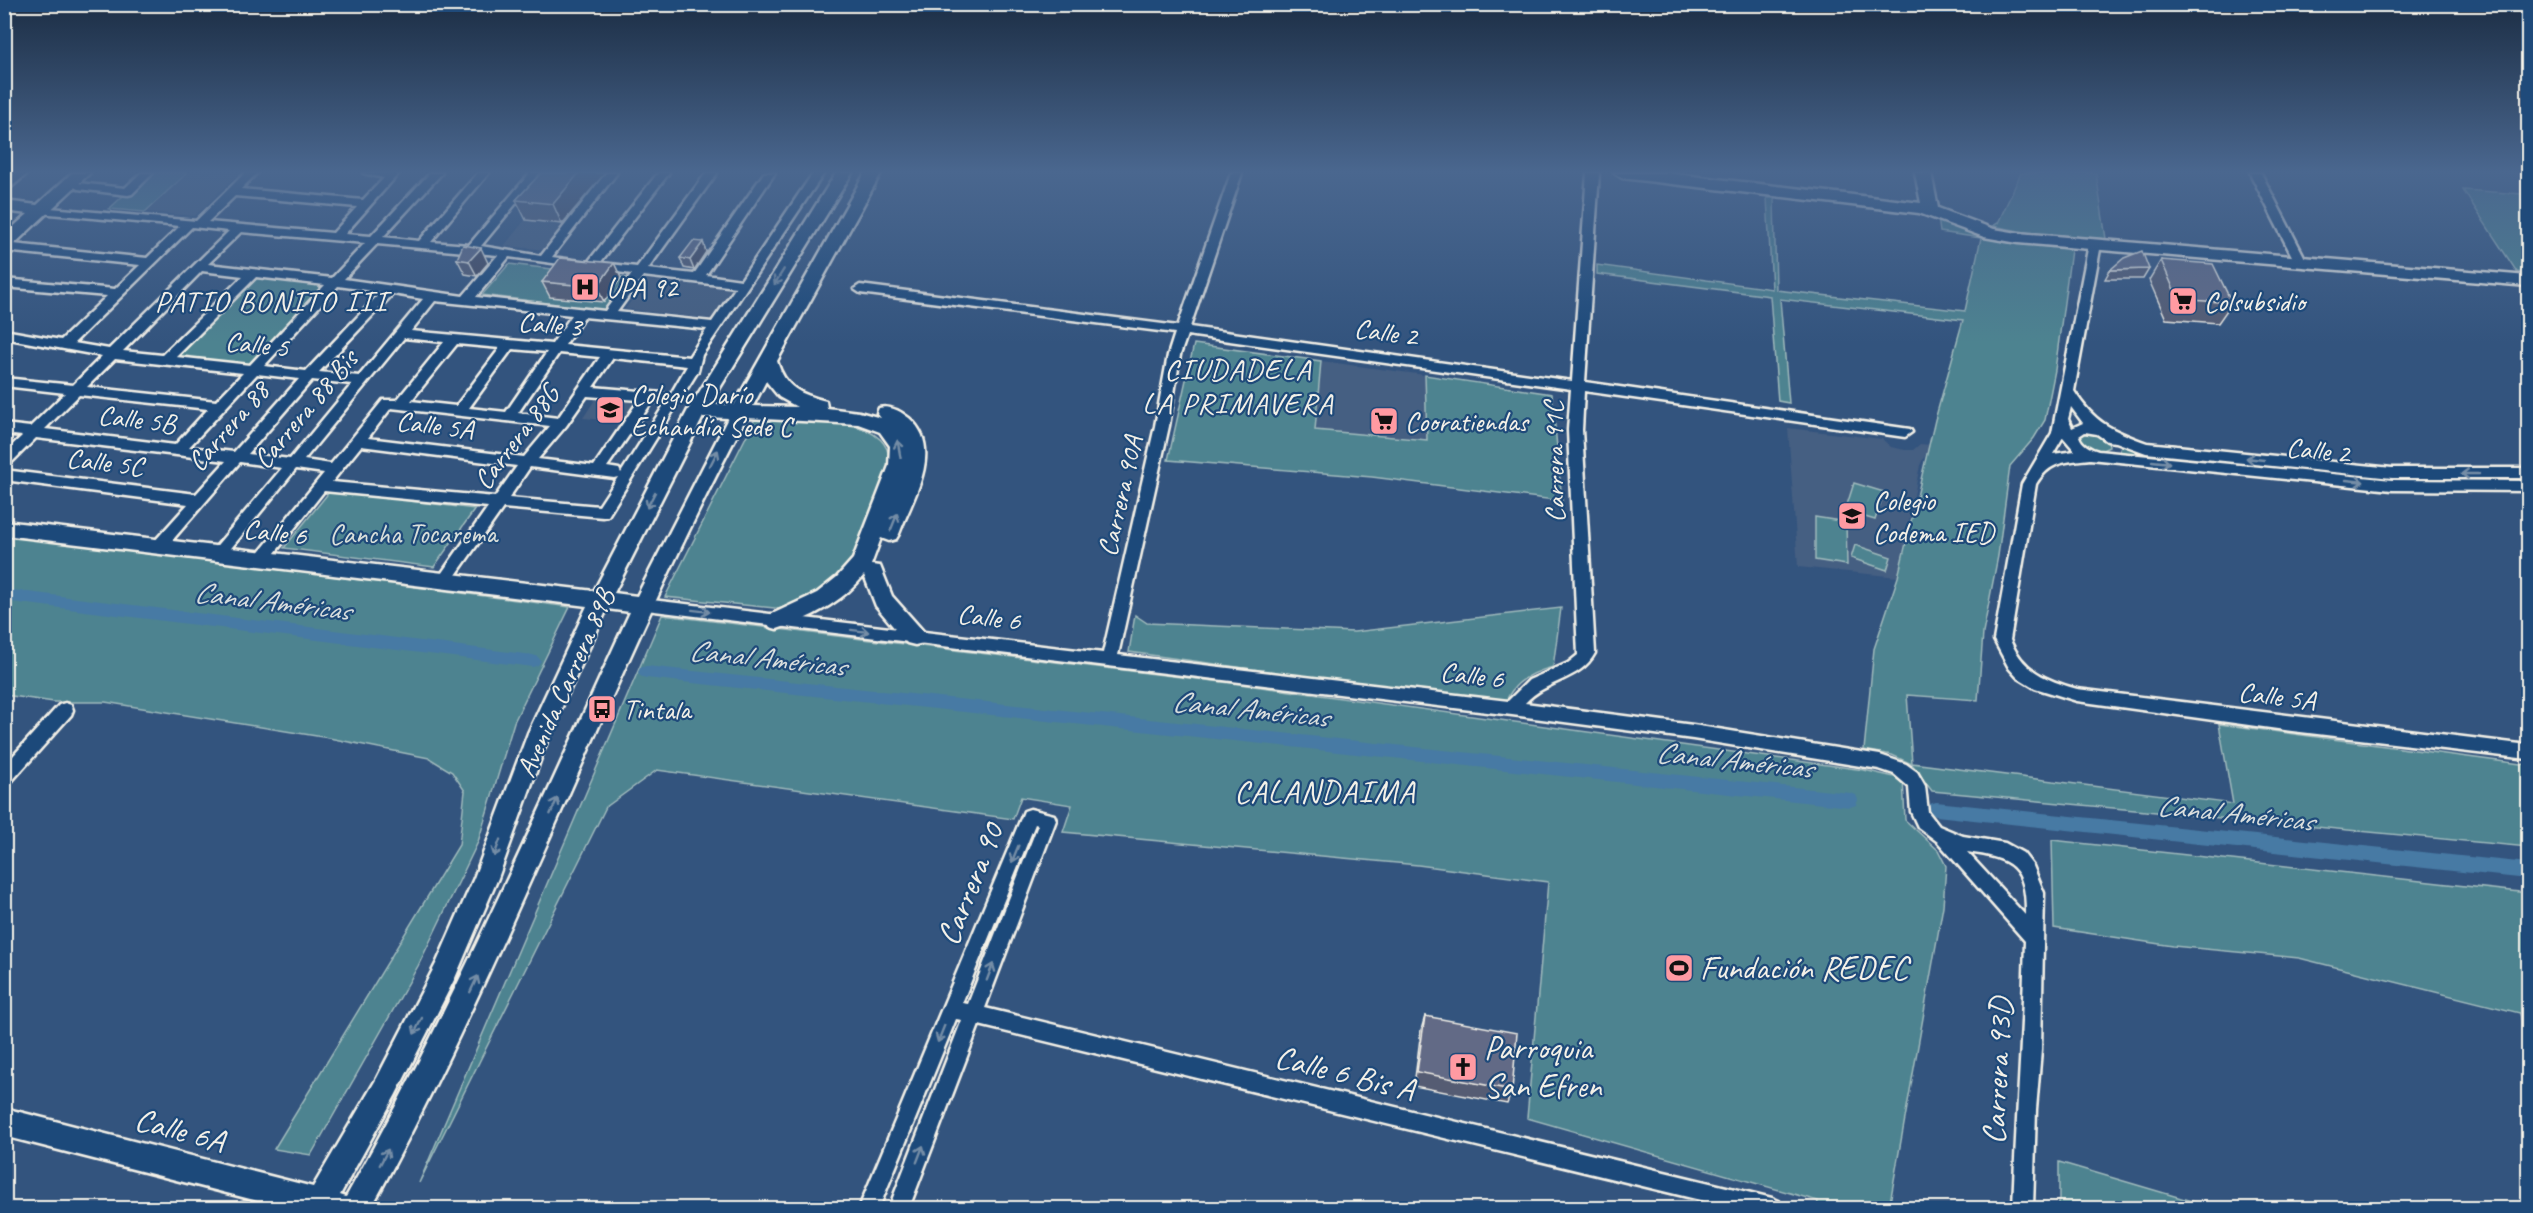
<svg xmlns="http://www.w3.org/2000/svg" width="2533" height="1213" font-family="Caveat,sans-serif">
	<rect width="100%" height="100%" fill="#33547e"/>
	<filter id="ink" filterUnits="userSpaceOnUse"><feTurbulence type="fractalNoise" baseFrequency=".0167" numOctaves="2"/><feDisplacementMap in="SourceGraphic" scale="12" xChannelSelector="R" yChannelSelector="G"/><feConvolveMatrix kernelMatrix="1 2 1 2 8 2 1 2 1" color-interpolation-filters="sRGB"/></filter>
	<g filter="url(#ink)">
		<g fill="#455e82">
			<polygon points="187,173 239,173 195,216 145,212"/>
			<polygon points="563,173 605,173 547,250 504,246"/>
			<polygon points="646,280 731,289 711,319 625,309"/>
			<polygon points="1321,361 1425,375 1427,440 1315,430"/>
			<polygon points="596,398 638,402 625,422 583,418"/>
			<polygon points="1788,428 1882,439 1891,447 1905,450 1913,450 1920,444 1931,445 1920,465 1898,577 1798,567"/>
		</g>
		<g fill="#4d8390" stroke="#a0babc" stroke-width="1.5">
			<polygon points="148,173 187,173 145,212 109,209"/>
			<polygon points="2021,173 2096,173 2106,239 2030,233 1993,226 1998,223"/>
			<polygon points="2463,190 2523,194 2528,202 2528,273 2517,272"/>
			<polygon points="1767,198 1774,198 1776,290 1965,311 1981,238 1940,232 1938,217 1994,240 2071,250 2055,370 2045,420 2034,438 2010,466 1998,556 1983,633 1978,700 1907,695 1912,763 2233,804 2219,724 2528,765 2528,847 1932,791 1912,764 1892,755 1864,750 1874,649 1898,577 1935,420 1963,320 1780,299 1789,403 1778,401 1770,296 1597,274 1597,265 1772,289"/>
			<polygon points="509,264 630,278 606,310 482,295"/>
			<polygon points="252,277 323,285 250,364 175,356"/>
			<polygon points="1194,344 1321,361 1315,430 1427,440 1425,375 1552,394 1562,501 1372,477 1168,460"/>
			<path d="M 756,417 C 791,420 895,412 889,465 L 850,564 L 840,577 L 812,596 L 784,609 L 665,597 Z"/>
			<polygon points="2082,431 2096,432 2108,440 2109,447 2098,452 2079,443 2079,433"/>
			<polygon points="2121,445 2154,453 2408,478 2528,476 2528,481 2392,481 2119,455"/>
			<polygon points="1854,483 1884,492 1875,520 1845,511"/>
			<polygon points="330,491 475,509 434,567 284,548"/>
			<polygon points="1815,517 1846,522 1847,565 1815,560"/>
			<polygon points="5,534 570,607 514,722 478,842 418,966 311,1155 274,1149 459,845 465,791 452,772 429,758 329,738 105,702 54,702 5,695"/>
			<polygon points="1855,545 1891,557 1887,570 1851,558"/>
			<path d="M 1561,608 L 1553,667 C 1532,672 1512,683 1505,704 L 1129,652 L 1135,615 L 1147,623 L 1354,632 Z"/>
			<polygon points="662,615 1239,684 1864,770 1903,779 1905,820 1938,850 1946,866 1943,906 1889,1208 1817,1208 1818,1201 1527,1118 1548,882 1418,865 1063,832 1072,805 1021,797 1013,819 657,770 606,807 419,1183"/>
			<polygon points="2052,840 2528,893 2528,1052 2520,1013 2299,958 2173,946 2054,928"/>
			<polygon points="2059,1162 2215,1208 2059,1208"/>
		</g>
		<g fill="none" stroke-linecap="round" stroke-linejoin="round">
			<g fill="#477aa4" fill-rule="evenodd">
				<polygon points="4,589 533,655 538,657 541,661 538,665 533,667 4,601"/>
				<polygon points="646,666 1850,793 1856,795 1858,800 1856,805 1850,807 646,678 640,676 638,672 640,668"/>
				<polygon points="1936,802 2528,863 2528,879 1936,816 1930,814 1928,809 1930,804"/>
			</g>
			<g stroke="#f4f1e8" stroke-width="5">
				<g id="street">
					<polygon points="16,173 28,173 4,193 4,184"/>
					<polygon points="141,173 153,173 132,194 128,195 78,189 72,186 78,183 125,188"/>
					<path d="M 245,173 L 257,173 L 241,189 L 363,200 L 384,178 L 363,173 L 399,173 L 345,234 L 371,236 L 430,173 L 442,173 L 383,237 L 419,241 L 478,173 L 489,173 L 431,242 L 469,245 L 530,173 L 541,173 L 481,246 L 541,256 L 606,173 L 617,173 L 552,257 L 588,262 L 658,173 L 669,173 L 600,263 L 637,267 L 706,173 L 717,173 L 648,269 L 694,274 L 764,173 L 775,173 L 706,275 L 741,280 L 813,173 L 824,173 L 702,355 L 698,371 L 608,516 L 603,517 L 503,508 L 449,585 L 444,587 L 437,581 L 439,577 L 488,507 L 324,491 L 267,563 L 262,565 L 255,559 L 257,555 L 324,473 L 296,469 L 223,558 L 213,558 L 211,554 L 213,550 L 282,468 L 240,462 L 163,551 L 153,551 L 151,547 L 153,543 L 188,504 L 4,480 L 4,470 L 196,494 L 226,461 L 36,438 L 9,465 L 4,467 L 4,453 L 22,436 L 4,434 L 4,424 L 30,427 L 65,393 L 4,386 L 4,378 L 73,385 L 102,356 L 4,338 L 4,330 L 61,340 L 107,296 L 4,287 L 4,279 L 115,289 L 140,265 L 4,251 L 4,243 L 147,258 L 180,226 L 39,213 L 33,210 L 39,207 L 196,221 ZM 235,196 L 357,207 L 333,233 L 208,222 ZM 192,227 L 229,231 L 109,349 L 74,343 ZM 241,232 L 365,243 L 332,278 L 208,264 ZM 377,244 L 498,255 L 463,296 L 344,279 ZM 509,257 L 632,274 L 605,311 L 476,297 ZM 202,271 L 243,276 L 162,355 L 123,351 ZM 643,276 L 736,287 L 712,322 L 617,312 ZM 256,277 L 325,285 L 250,365 L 176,357 ZM 338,286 L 381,292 L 306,371 L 264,366 ZM 393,294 L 423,299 L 359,376 L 319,372 ZM 435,301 L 572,315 L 552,344 L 411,331 ZM 584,317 L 707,329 L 689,357 L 565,345 ZM 404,338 L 444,342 L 397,400 L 383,400 L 331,464 L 304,460 ZM 457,344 L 500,348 L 456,406 L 411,401 ZM 512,349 L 547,352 L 506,412 L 469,408 ZM 559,353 L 600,357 L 558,418 L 518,413 ZM 613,358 L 687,366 L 669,397 L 663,393 L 593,387 ZM 115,359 L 243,373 L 216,401 L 87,387 ZM 257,374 L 299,379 L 234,452 L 189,447 ZM 312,380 L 352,384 L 290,459 L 248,454 ZM 79,395 L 208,409 L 175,445 L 45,429 ZM 587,396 L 639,400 L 594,466 L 538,459 L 566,426 ZM 652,402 L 666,402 L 621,473 L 619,469 L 607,467 ZM 391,408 L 550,426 L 524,457 L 368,438 ZM 361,446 L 517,466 L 495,497 L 332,482 ZM 530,467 L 614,478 L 618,477 L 599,506 L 509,498 Z"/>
					<path d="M 1231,173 L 1242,173 L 1190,327 L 1572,381 L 1587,173 L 1599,173 L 1585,382 L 1910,429 L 1912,432 L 1905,437 L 1584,391 L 1582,430 L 1595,653 C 1580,681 1547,679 1525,703 L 1693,725 L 1880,755 L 1906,764 L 1917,772 L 1925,786 L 1928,812 L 1939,826 L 1963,836 L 2005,843 L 2023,853 L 2033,866 L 2044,893 L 2041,1050 L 2036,1109 L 2033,1208 L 2013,1208 C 2016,1119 2023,1030 2025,941 L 1938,842 L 1918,827 L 1911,812 L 1909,787 L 1894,774 L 1879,769 L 1693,739 L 1512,715 L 638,609 L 636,605 L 638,601 L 643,599 L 1103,653 L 1155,426 L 1168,355 L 1175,333 L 860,293 L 854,289 L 860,285 L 1178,326 ZM 1187,335 L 1571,389 L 1568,430 L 1578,655 L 1568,663 L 1529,680 L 1508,701 L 1118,655 L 1169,426 L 1180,355 ZM 1967,852 C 2013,858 2027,867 2026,916 Z"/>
					<polygon points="2250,173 2261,173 2307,262 2305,265 2297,265 2295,262"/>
					<path d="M 2095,240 L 2101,244 L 2074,391 C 2095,424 2112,430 2147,443 L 2392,468 L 2528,468 L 2528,478 L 2392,478 L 2146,453 L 2116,442 L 2107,441 L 2097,434 L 2085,432 L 2079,436 C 2081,444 2091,449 2098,451 L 2392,480 L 2528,481 L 2528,491 L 2392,490 L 2090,459 C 2065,462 2050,461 2036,484 L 2010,640 C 2023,671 2046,680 2077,689 L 2528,745 L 2528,759 L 2292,731 L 2077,701 L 2035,688 L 2017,677 L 2009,668 L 1994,640 L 2022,484 L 2052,433 L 2089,244 ZM 2071,407 L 2083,423 L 2072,428 L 2068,419 ZM 2063,437 L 2075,451 L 2053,454 Z"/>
					<polygon points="65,703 71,705 73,710 71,715 10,783 4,785 4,766 59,705"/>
					<path d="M 1030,809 L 1054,815 L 1056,820 L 985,1008 L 1772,1198 L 1779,1201 L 1782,1208 L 1733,1208 L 979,1025 L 909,1208 L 889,1208 L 962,1020 L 956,1019 L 879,1208 L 859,1208 L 1022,816 L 1024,811 ZM 1035,824 L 1038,825 L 968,1004 L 962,1003 Z"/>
				</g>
			</g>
			<g stroke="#f4f1e8" stroke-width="5">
				<g id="secondary">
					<polygon points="72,173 90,173 10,248 4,249 4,235 28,214 4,211 4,201 37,205"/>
					<path d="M 836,173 L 852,173 L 710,404 L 734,405 L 865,173 L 881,173 L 777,361 C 785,388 800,394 826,401 L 827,408 L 859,412 L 881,418 L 877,413 L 879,408 C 890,405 900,411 909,418 C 945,449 912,499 899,534 L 896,539 L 889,541 L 881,538 L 871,565 L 880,566 L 892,596 L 923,631 L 926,637 L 923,643 L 915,645 L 907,643 L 876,606 L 864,575 C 843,602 809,619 777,629 L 770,627 L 766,621 L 770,615 L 817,593 L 837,577 L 853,559 L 889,466 L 890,446 L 880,432 L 858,424 L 746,418 C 609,676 512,953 371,1208 L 285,1208 L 4,1136 L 4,1108 L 313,1187 L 377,1078 L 437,962 L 474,878 L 528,733 L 587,606 L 4,535 L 4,521 L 594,591 L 688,410 ZM 766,381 L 779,397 L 797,407 L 753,406 ZM 703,417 L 728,418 L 637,596 L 614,593 ZM 607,609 L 630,612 C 539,809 453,1008 346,1197 L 340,1195 L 395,1096 L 455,978 L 498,878 L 550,733 Z"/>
					<polygon points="1614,173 1667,173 1921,203 1915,173 1931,173 1938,208 1994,229 2018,233 2528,276 2528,286 2018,243 1984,237 1919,213 1622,178"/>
				</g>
			</g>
			<use href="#street" fill="#1f4a7a" fill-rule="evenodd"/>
			<use href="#secondary" fill="#1f4a7a" fill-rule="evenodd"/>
		</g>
		<g fill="#545b73" stroke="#f4f1e8" stroke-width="1.5">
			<polygon points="541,173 605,173 562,224 526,220 516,200"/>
			<polygon points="703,242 706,252 694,270 684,268 680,258"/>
			<polygon points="457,259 488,263 477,276 465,274"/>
			<polygon points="2161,260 2232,303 2218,323 2166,319 2149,280"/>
			<polygon points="614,263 621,278 604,302 550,297 542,282"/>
			<polygon points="2149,269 2143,279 2105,279 2110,270"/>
			<polygon points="1425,1016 1512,1090 1507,1104 1414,1086 1421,1030"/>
		</g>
		<g fill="#454a5e" stroke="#f4f1e8" stroke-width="1.5">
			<polygon points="579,173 605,173 562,224 553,204"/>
			<polygon points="703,242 706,252 694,270 690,260"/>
			<polygon points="481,248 488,263 477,276 469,261"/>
			<polygon points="614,263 621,278 604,302 597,287"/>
			<polygon points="4,435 10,442 4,447"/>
		</g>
		<g fill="#626a86" stroke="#f4f1e8" stroke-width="1.5">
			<polygon points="541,173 579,173 553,204 516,200"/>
			<polygon points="693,241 703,242 690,260 680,258"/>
			<polygon points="463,245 481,248 469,261 457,259"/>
			<polygon points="2142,251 2149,269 2110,270 2124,258"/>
			<polygon points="560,258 614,263 597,287 542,282"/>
			<polygon points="2161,260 2213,264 2232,303 2178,299"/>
			<polygon points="1425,1016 1517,1033 1512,1090 1417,1072"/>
		</g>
		<defs><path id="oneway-shaft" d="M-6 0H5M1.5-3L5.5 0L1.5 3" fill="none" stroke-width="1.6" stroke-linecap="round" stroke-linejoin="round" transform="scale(1.5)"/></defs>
		<g stroke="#748da6">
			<use href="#oneway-shaft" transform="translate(779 277) rotate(122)"/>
			<use href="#oneway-shaft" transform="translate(899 449) rotate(-100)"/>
			<use href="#oneway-shaft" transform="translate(714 458) rotate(-63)"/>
			<use href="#oneway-shaft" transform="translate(2255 459) rotate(-174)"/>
			<use href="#oneway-shaft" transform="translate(2161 462) rotate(6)"/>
			<use href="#oneway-shaft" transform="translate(2470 474) rotate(180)"/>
			<use href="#oneway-shaft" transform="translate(2355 481) rotate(6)"/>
			<use href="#oneway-shaft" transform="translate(651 500) rotate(117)"/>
			<use href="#oneway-shaft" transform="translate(894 522) rotate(-68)"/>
			<use href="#oneway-shaft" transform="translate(701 611) rotate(7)"/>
			<use href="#oneway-shaft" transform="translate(860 631) rotate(7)"/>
			<use href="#oneway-shaft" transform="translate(554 806) rotate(-66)"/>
			<use href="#oneway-shaft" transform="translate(497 848) rotate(110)"/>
			<use href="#oneway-shaft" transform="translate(1015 854) rotate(112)"/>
			<use href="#oneway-shaft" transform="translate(990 972) rotate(-69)"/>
			<use href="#oneway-shaft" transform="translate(474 984) rotate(-65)"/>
			<use href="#oneway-shaft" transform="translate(418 1026) rotate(116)"/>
			<use href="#oneway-shaft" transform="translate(941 1034) rotate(112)"/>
			<use href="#oneway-shaft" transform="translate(920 1154) rotate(-69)"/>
			<use href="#oneway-shaft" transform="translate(384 1157) rotate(-62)"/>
		</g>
	</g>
	<linearGradient id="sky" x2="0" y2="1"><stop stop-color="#1c2e45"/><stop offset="0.5" stop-color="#4a678f"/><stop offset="1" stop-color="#4a678f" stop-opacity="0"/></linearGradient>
	<rect width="2533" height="343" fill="url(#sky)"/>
	<defs>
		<g id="hospital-square" transform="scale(1.5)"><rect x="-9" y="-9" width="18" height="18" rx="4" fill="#ff9aa2" stroke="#1f4a7a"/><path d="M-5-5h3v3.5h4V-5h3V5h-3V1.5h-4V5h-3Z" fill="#111"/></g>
		<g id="supermarket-square" transform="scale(1.5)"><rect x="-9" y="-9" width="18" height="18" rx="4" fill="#ff9aa2" stroke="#1f4a7a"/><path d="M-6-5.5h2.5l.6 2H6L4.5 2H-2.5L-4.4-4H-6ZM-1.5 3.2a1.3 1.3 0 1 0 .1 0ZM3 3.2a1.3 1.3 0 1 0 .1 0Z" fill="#111"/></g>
		<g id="school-square" transform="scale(1.5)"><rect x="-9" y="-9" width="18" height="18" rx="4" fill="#ff9aa2" stroke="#1f4a7a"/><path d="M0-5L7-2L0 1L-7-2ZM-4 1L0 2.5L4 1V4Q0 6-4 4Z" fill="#111"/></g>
		<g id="bus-square" transform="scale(1.5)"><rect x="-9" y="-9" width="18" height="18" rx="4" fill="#ff9aa2" stroke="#1f4a7a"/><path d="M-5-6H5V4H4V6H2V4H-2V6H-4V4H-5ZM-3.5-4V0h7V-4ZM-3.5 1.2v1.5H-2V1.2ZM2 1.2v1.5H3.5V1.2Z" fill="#111"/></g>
		<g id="stadium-square" transform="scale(1.5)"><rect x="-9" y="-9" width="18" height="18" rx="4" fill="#ff9aa2" stroke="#1f4a7a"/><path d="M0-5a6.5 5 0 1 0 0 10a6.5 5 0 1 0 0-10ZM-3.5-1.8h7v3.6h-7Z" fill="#111"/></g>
		<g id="church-square" transform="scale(1.5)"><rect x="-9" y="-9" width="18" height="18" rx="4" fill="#ff9aa2" stroke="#1f4a7a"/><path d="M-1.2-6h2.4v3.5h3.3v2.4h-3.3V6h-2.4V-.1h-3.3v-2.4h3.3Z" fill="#111"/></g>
	</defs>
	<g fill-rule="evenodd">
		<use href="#hospital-square" x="585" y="287"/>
		<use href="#supermarket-square" x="2183" y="301"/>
		<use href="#school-square" x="610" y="410"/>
		<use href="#supermarket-square" x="1384" y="421"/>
		<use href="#school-square" x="1852" y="516"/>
		<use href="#bus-square" x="602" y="709"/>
		<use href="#stadium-square" x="1679" y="968"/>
		<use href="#church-square" x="1463" y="1067"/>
	</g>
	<g text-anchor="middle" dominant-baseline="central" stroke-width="4.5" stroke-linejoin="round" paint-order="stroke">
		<g font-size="28" fill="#f4f1e8" stroke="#1f4a7a" text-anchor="start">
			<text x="606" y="287">UPA 92</text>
			<text x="2204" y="301">Colsubsidio</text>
			<text x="631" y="394">Colegio Darío<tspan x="631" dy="32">Echandía Sede C</tspan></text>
			<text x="1405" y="421">Cooratiendas</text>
			<text x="1873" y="500">Colegio<tspan x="1873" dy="32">Codema IED</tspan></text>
			<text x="623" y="709">Tintala</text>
		</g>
		<g font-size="28" fill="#f4f1e8" stroke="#1f4a7a">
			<text transform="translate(550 324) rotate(5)">Calle 3</text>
			<text transform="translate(1386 332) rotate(8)">Calle 2</text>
			<text transform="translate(257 344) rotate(6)">Calle 5</text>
			<text transform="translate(305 409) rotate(-50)">Carrera 88 Bis</text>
			<text transform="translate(137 419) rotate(7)">Calle 5B</text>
			<text transform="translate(435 425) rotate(7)">Calle 5A</text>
			<text transform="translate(228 426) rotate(-49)">Carrera 88</text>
			<text transform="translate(516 437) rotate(-53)">Carrera 88G</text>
			<text transform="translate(2318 450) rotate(6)">Calle 2</text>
			<text transform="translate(105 462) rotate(7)">Calle 5C</text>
			<text transform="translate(1554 462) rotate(-91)">Carrera 91C</text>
			<text transform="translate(1120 496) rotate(-77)">Carrera 90A</text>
			<text transform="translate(275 532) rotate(7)">Calle 6</text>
			<text transform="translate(989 617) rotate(7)">Calle 6</text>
			<text transform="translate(1472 675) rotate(7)">Calle 6</text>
			<text transform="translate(565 683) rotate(-66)">Avenida Carrera 89B</text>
			<text transform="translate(2277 696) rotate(7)">Calle 5A</text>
		</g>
		<g font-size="28" fill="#dbe0db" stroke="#1f4a7a">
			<text x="413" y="533">Cancha Tocarema</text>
		</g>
		<g font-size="30" letter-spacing="1.5" fill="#f4f1e8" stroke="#1f4a7a">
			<text x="271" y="301">PATIO BONITO III</text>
			<text x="1238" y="369">CIUDADELA<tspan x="1238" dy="34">LA PRIMAVERA</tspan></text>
		</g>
		<g font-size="30" font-style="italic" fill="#dadfde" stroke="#1f4a7a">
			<text transform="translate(272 601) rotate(7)">Canal Américas</text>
			<text transform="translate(767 658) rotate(6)">Canal Américas</text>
			<text transform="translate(1250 709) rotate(6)">Canal Américas</text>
			<text transform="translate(1734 760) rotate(6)">Canal Américas</text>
			<text transform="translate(2235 813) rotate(6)">Canal Américas</text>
		</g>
		<g font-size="32" letter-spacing="1.5" fill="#f4f1e8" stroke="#1f4a7a">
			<text x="1325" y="791">CALANDAIMA</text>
		</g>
		<g font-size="33" fill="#f4f1e8" stroke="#1f4a7a">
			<text transform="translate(970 884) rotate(-68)">Carrera 90</text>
			<text transform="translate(1997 1071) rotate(-87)">Carrera 93D</text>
			<text transform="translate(1345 1073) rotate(14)">Calle 6 Bis A</text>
			<text transform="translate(180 1130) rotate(15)">Calle 6A</text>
		</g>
		<g font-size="33" fill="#f4f1e8" stroke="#1f4a7a" text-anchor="start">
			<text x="1700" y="968">Fundación REDEC</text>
			<text x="1484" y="1048">Parroquia<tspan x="1484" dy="38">San Efren</tspan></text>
		</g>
	</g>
	<rect width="2533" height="1213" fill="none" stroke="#1f4a7a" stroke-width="24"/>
	<rect x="12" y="12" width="2509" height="1189" fill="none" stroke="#f4f1e8" stroke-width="2" filter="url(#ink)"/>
</svg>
